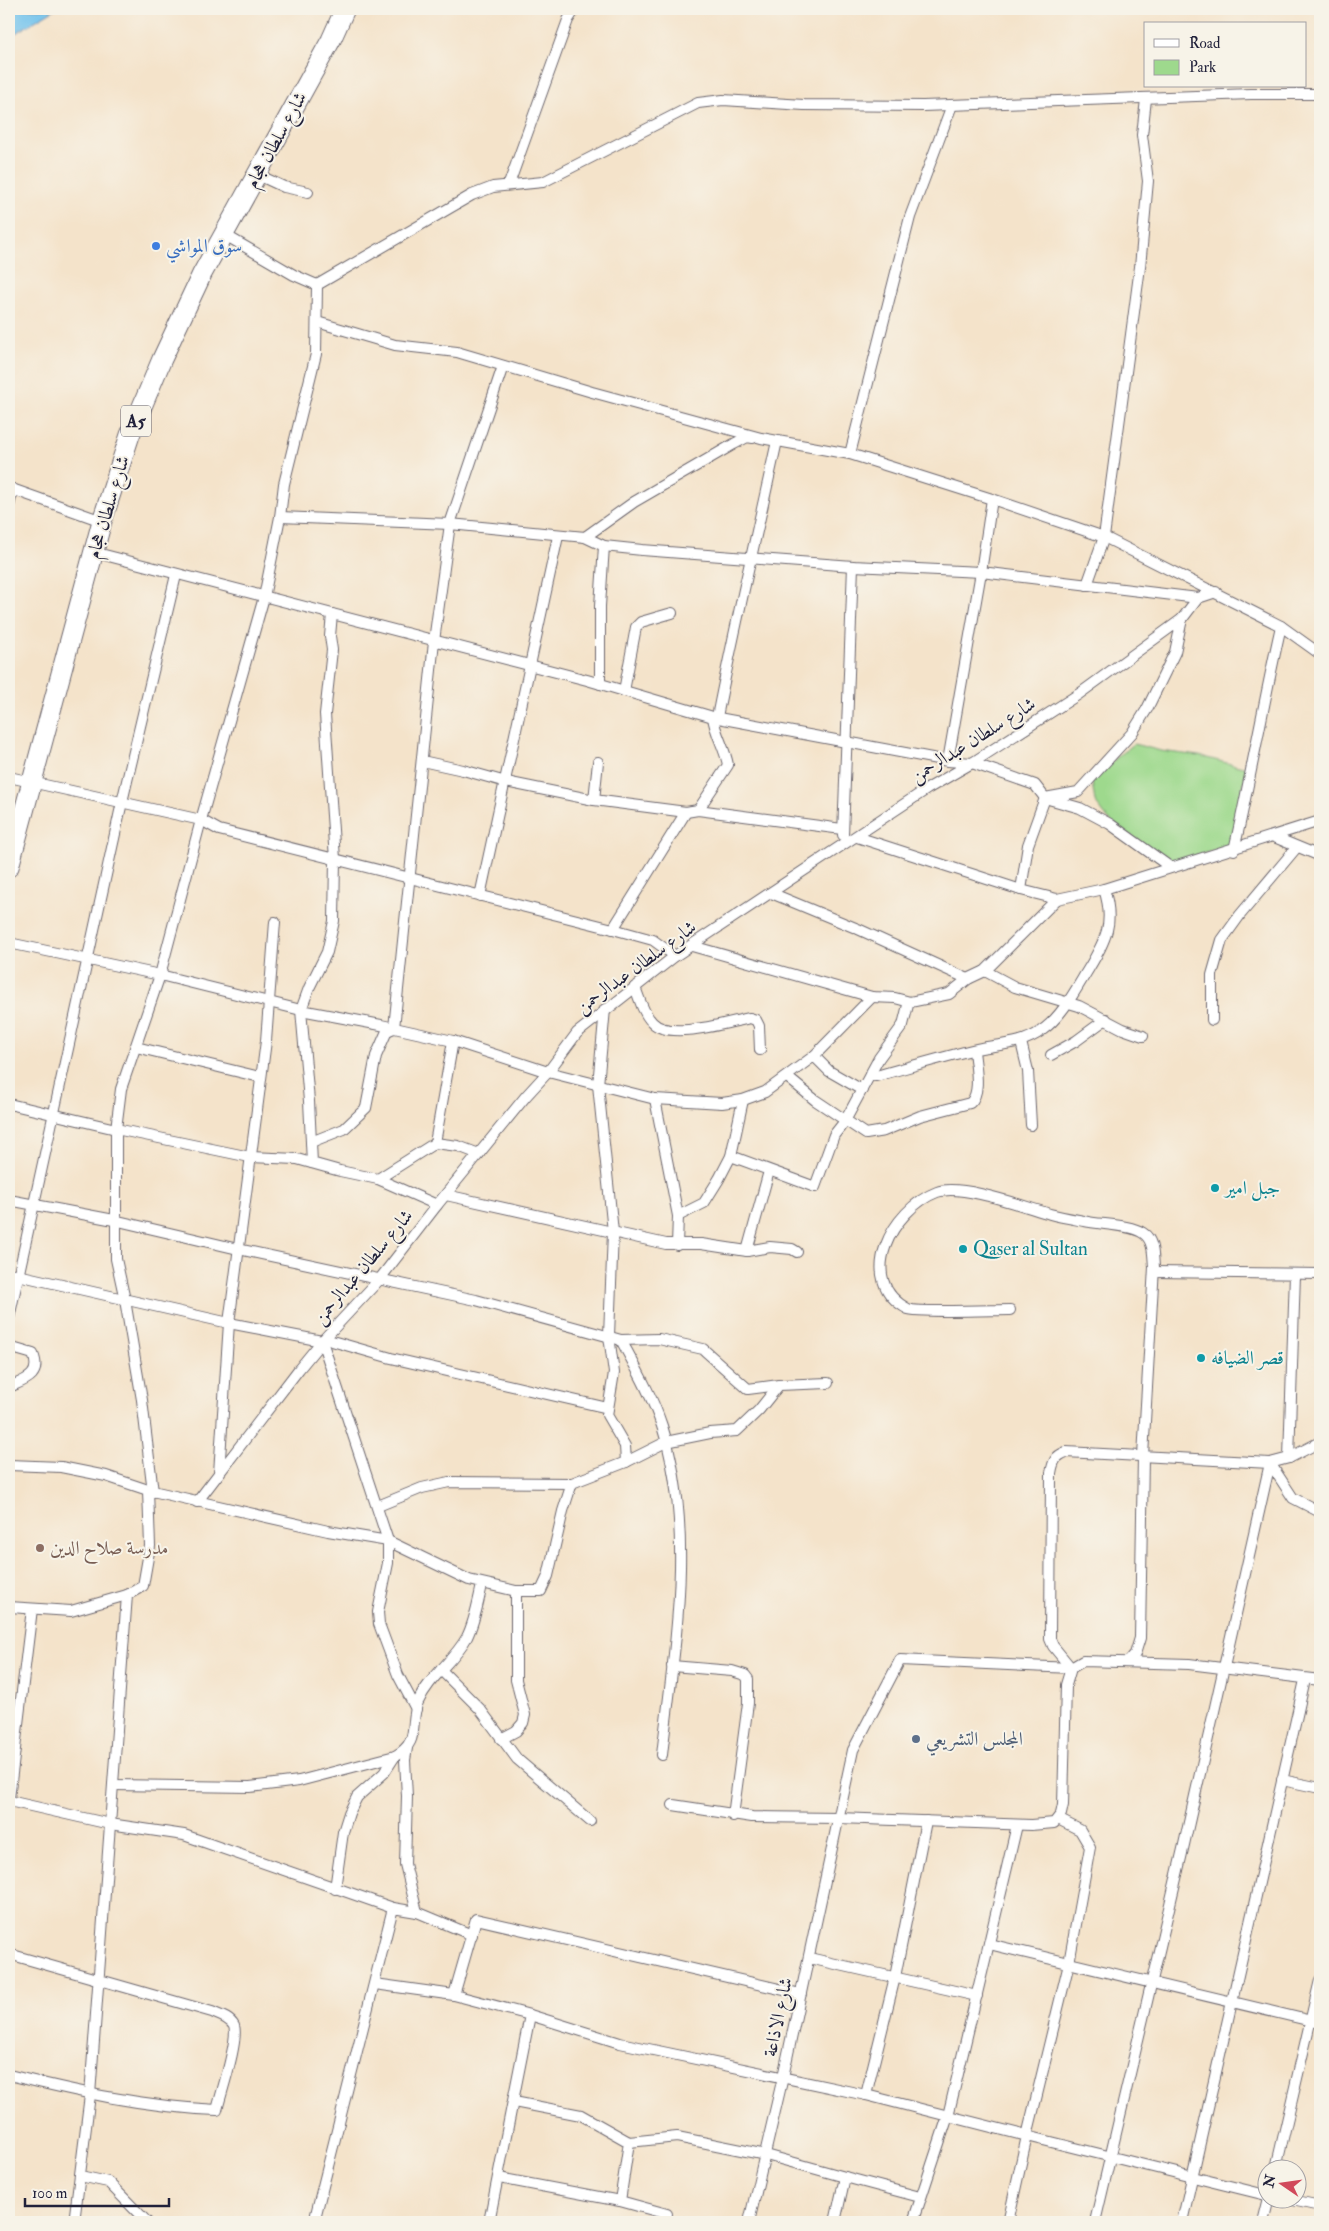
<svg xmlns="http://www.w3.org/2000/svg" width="1329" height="2231" font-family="'IM FELL Double Pica',Amiri,serif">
	<rect width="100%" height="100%" fill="#f7f3e8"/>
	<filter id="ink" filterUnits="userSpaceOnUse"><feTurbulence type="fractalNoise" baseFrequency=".02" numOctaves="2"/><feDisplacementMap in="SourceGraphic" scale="10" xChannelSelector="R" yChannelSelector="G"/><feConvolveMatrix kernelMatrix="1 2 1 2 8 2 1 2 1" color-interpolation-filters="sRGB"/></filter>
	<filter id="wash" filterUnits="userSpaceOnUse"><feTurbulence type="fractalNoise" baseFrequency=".0096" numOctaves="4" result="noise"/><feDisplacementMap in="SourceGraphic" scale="20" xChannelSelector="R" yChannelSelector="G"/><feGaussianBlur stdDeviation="1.12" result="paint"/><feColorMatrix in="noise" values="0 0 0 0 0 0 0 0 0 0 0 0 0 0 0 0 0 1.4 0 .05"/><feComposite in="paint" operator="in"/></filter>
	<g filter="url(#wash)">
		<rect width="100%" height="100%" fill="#f4e3ca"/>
		<polygon fill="#9ed98d" stroke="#607e64" points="1134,744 1161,751 1199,756 1247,768 1231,846 1168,863 1109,820 1095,802 1092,782 1114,760"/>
		<polygon fill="#71c2ed" stroke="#4a7294" points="9,9 55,9 9,37"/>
	</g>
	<g filter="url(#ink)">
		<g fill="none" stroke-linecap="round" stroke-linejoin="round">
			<g stroke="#6c666d" stroke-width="12">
				<g id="street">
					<polyline points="256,174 284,187 308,192"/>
					<polyline points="509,184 568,20 575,9"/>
					<polyline points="317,285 472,195 493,187 543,182 698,103 723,100 804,105 923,106 1251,94 1320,94"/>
					<polyline points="317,322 395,345 457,352 592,392 761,438 850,454 992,499 1104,537 1281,626 1320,654"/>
					<polyline points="850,454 910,217 952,105"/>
					<polyline points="9,488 102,521"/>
					<polyline points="9,506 13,489"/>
					<polyline points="280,517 450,524 585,537 604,546 642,550 853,566 981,572 1198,598"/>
					<polyline points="585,537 634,502 734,444 747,437 753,438"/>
					<polyline points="93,552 587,680 713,717 948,761 972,763 1035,785 1045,798 1080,808 1110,824 1170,867"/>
					<polyline points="1087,585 1104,537 1140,267 1148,181 1142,135 1146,99"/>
					<polyline points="600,684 600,606 604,546"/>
					<polyline points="624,691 636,627 641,622 672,613"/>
					<path d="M 717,717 C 735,625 757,533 777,441"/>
					<polyline points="422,761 463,770 506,782 594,800 686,812 698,810 842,829"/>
					<polyline points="948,761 981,572 992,499"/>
					<polyline points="9,777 201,820 219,830 613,929 653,940 675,956"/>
					<polyline points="594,800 598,762"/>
					<path d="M 698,810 L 728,765 C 725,748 715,734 713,717"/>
					<polyline points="843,835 853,566"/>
					<polyline points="857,837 1021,890 1057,899 1104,889 1320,821"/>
					<polyline points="1274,837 1320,856"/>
					<path d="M 1234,850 C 1251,776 1264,700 1281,626"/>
					<polyline points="1021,890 1028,845 1045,798 1078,792 1132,733 1147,709 1175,652 1182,619"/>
					<polyline points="771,893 858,929 968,979"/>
					<polyline points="480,896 558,536"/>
					<polyline points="613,929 686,812"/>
					<polyline points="9,943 160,975 301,1010 381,1025 453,1041 548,1072 655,1099 722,1103 743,1100 765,1092 814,1056 872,997"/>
					<polyline points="692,946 872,997 895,998 910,1002 949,994 968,979 985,971 1057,899"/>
					<polyline points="985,971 1015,987 1079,1006 1123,1029 1143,1036"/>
					<path d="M 635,987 C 639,998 643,1013 652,1022 C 669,1041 728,1022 750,1018 L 756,1020 L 759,1026 L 760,1050"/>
					<polyline points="1212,1020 1212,975 1222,940 1240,915 1297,847"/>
					<polyline points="394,1028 434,641 450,524 503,366"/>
					<polyline points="1021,1042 1028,1071 1031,1125"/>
					<polyline points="136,1047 260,1077"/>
					<polyline points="1051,1055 1076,1041 1106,1019"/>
					<polyline points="814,1056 829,1071 862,1090"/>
					<path d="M 870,1075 L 876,1076 C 909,1067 943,1057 976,1049 C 998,1044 1022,1045 1041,1031 C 1062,1017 1076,989 1089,968 C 1106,939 1115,923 1104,889"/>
					<path d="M 787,1077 L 815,1100 L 866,1134 L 884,1131 L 920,1116 L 970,1103 C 982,1093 975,1065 974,1050"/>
					<polyline points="655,1099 678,1216 677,1245"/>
					<polyline points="9,1104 116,1129 250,1157 297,1159 340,1171 378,1179 437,1205"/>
					<polyline points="311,1142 344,1129 366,1108 376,1056 387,1031 394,1028"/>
					<polyline points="435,1143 453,1041"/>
					<polyline points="731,1156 815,1187 834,1135 845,1121 879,1058 903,1025 908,1005 910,1002"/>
					<polyline points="312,1163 309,1101 301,1010 309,988 327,952 334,921 335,859 325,714 332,650 330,636 332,614"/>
					<polyline points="378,1179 435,1143 458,1146 479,1154"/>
					<polyline points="446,1195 666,1244 701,1244 747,1251 770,1247 792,1249 797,1252"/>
					<polyline points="9,1200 114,1220 238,1249 476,1300 621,1340 659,1339 703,1349 748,1389 779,1385"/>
					<polyline points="678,1216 704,1203 719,1179 731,1156 743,1100"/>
					<polyline points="747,1251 769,1171"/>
					<polyline points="1154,1272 1320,1274"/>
					<polyline points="9,1273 229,1323 322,1341 388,1541 388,1563 378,1612 379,1624 398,1675 416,1709"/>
					<path d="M 1010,1310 C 994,1310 917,1313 908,1309 C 854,1281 892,1209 937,1192 C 961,1183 1025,1207 1050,1214 C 1061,1217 1073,1219 1084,1221 C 1100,1225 1129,1224 1143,1233 C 1154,1240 1153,1256 1154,1267 L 1143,1456 L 1140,1638 L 1135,1654 L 1129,1661"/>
					<polyline points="9,1318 122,802 176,575"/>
					<polyline points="325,1339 391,1358 608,1408"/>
					<path d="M 621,1340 C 636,1368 652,1396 662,1426 C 696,1532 674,1648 662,1755"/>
					<path d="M 9,1347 L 33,1354 C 42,1376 25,1380 9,1387"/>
					<polyline points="1289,1458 1320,1442"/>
					<polyline points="626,1462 666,1442 710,1433 737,1431 759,1410 779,1385 828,1383"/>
					<polyline points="9,1465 61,1467 106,1476 148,1490 150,1546 143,1586 127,1595 90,2095 74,2222"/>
					<polyline points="219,1473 229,1323 266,1041 275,922"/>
					<polyline points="148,1490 328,1531 388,1541 469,1580 516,1591 541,1591 548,1576 563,1511 572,1483 626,1462 625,1446 607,1415 614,1373 609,1336 613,1232 598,1085 605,1009"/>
					<polyline points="153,1492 142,1400 125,1300 116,1259 116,1129 121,1089 160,975 201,820 264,597 280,517 284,484 316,354 317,285 294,275 225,235"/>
					<polyline points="197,1502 299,1369 322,1341 379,1280 437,1205 526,1096 548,1072 577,1033 675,956 927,789 972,763 1079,694 1182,619 1198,598 1216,592"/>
					<polyline points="378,1506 422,1488 449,1482 572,1483"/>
					<polyline points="9,1607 71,1611 127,1595"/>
					<polyline points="672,1666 732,1671 745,1675 748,1679 748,1703 733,1816"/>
					<path d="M 1071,1668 L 1053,1646 L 1050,1639 L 1051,1473 C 1053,1462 1055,1456 1066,1452 L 1270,1463 L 1293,1498 L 1320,1512"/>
					<polyline points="441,1670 480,1709 517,1759 590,1821"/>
					<polyline points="501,1739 516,1731 523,1723 525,1715 516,1680 516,1591"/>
					<polyline points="407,1748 405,1760 407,1796 405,1864 417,1912"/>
					<polyline points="1282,1780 1320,1788"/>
					<path d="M 113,1785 L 250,1787 L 299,1781 L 395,1756 C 421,1742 409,1724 418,1702 C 429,1677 454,1661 467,1637 C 475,1621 478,1602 482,1585"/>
					<polyline points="9,1798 32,1609"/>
					<polyline points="9,1801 110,1824 184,1835 393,1908"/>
					<polyline points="673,1805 752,1817 838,1818 1031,1825 1054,1823 1061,1814 1063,1805 1066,1685 1071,1668"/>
					<polyline points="1058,1819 1080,1830 1090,1847 1069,1963 1027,2136 1266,2195"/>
					<polyline points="335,1889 343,1832 349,1813 357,1797 384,1773 395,1756"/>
					<polyline points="989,1944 1320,2023"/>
					<path d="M 9,1954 L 212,2012 C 219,2015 230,2018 234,2026 C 239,2040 221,2093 217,2110 C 145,2107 78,2092 9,2075"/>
					<polyline points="809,1958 977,1996"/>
					<polyline points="375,1984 454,1995 530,2015 489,2222"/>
					<polyline points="454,1995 476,1919 801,1994"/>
					<polyline points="530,2015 620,2043 866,2095 1027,2136 1008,2222"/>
					<polyline points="866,2095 895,1977 926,1821"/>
					<polyline points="514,2102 581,2115 629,2142 677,2137 766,2155 845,2177 835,2222"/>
					<polyline points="629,2142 620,2201 667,2214 665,2222"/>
					<polyline points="1276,2168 1320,1980"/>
					<polyline points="80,2176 108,2182 147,2222"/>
					<polyline points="845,2177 920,2197"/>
					<polyline points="499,2178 620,2201"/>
					<polyline points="1283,2198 1320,2206"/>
					<polyline points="314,2222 393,1908 417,1912 472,1935"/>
					<polyline points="749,2222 783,2077 853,1750 900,1660 1071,1668 1083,1661 1189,1664 1320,1680"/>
					<polyline points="913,2222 948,2116 1017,1825"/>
					<polyline points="1095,2222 1183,1849 1270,1463 1289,1458 1295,1274"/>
					<polyline points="1182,2222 1305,1680"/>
					<polyline points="1263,2222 1269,2198"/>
				</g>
			</g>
			<g stroke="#6c666d" stroke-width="21">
				<polyline id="highway" points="9,867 102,521 130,435 162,359 202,274 331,40 345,9"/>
			</g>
			<use href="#street" stroke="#fff" stroke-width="10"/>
			<use href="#highway" stroke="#fff" stroke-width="19"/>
		</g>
	</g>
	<circle fill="#3f7fe0" stroke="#f7f3e8" stroke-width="2" cx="156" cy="246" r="5"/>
	<g fill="#0f9aa8" stroke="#f7f3e8" stroke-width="2">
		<circle cx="1215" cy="1188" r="5"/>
		<circle cx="963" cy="1249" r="5"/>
		<circle cx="1201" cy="1358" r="5"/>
	</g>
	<circle fill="#8d6e63" stroke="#f7f3e8" stroke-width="2" cx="40" cy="1548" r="5"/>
	<circle fill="#5c6f8a" stroke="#f7f3e8" stroke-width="2" cx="916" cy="1739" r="5"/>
	<g text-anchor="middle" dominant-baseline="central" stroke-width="4" stroke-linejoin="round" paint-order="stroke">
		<rect fill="#f7f3e8" stroke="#62616f" stroke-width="1" x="121" y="405.5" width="30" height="31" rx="4"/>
		<g font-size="18" font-weight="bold" fill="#22223b">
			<text x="136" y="421">A5</text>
		</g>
		<g font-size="19" fill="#22223b" stroke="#f7f3e8">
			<text transform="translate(276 140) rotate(-61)">شارع سلطان هجام</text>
			<text transform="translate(108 507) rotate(-73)">شارع سلطان هجام</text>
			<text transform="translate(973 740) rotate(-32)">شارع سلطان عبدالرحمن</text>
			<text transform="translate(636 967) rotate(-36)">شارع سلطان عبدالرحمن</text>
			<text transform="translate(363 1267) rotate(-50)">شارع سلطان عبدالرحمن</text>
			<text transform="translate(778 2017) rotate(-78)">شارع الاذاعة</text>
		</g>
		<g font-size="19" fill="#366cbe" stroke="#f7f3e8" text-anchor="start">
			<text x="166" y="246">سوق المواشي</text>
		</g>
		<g font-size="19" fill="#0d838f" stroke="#f7f3e8" text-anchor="start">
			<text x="1225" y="1188">جبل امير</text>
			<text x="973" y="1249">Qaser al Sultan</text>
			<text x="1211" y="1358">قصر الضيافه</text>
		</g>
		<g font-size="19" fill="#785e54" stroke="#f7f3e8" text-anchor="start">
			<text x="50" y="1548">مدرسة صلاح الدين</text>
		</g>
		<g font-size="19" fill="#4e5e75" stroke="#f7f3e8" text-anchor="start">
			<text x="926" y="1739">المجلس التشريعي</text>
		</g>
	</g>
	<rect width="1329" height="2231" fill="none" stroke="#f7f3e8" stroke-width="30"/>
	<rect x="1144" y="22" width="162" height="65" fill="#f7f3e8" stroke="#a29fa3"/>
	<rect x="1154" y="39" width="25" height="8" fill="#ffffff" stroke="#a29fa3"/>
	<text x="1189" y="48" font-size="15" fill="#22223b">Road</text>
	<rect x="1154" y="60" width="25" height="15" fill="#9ed98d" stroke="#a29fa3"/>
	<text x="1189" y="72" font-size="15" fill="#22223b">Park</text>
	<g transform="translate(1282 2184) rotate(283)"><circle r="24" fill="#f7f3e8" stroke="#a29fa3"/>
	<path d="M0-4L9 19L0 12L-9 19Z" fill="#d1495b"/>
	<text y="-8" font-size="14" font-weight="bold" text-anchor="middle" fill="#22223b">N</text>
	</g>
	<path d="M25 2198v8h144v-8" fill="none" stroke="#22223b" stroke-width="2.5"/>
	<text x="32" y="2198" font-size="15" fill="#22223b" stroke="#f7f3e8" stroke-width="4" paint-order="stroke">100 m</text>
</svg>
